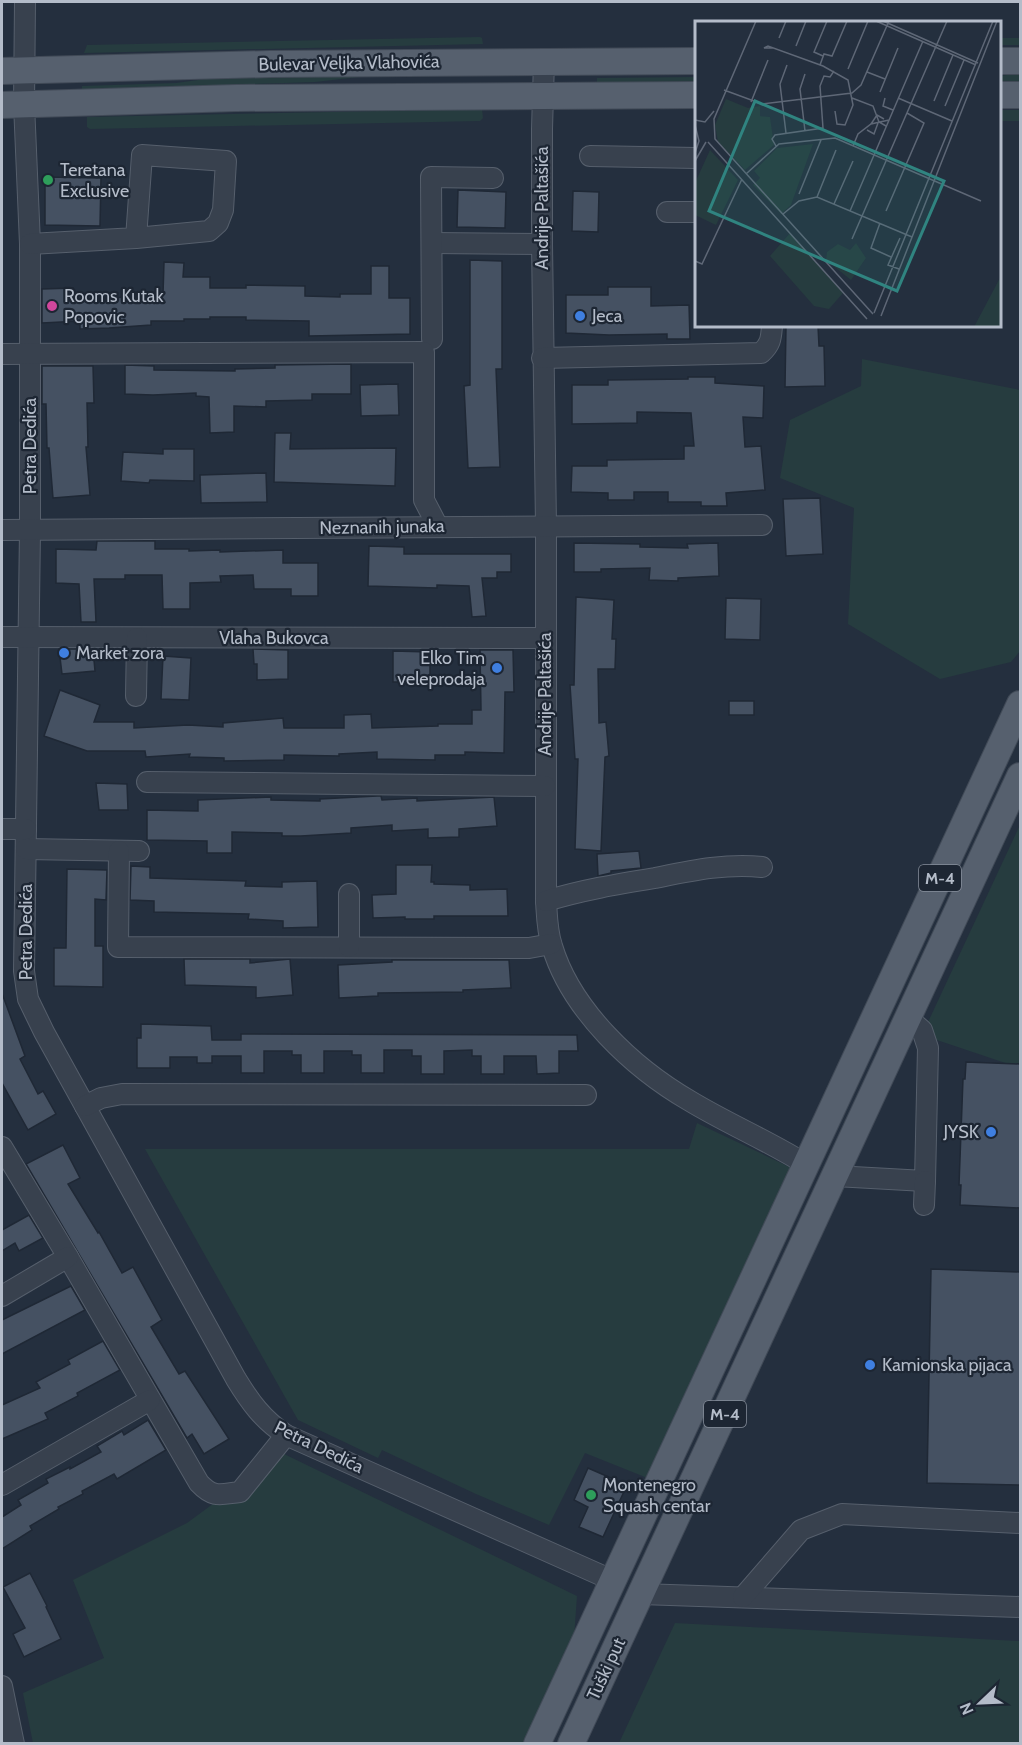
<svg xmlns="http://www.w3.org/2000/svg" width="1022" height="1745" font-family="Cabin,sans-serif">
	<rect width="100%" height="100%" fill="#242f3e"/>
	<g fill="#263c3f">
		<polygon points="480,37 482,38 483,44 84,53 87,45"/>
		<rect x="1000" y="38" width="20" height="7"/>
		<polygon points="1020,73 1020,82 1000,82 1000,76"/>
		<polygon points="377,75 315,82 82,90 82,86 176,83 227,76"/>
		<polygon points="696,77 696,82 597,82 597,78"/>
		<polygon points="482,109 483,118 480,121 90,129 87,127 87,117"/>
		<rect x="1000" y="110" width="20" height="11"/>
		<polygon points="862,359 1020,390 1020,651 1011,662 940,679 848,624 854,508 780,478 790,420 861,386"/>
		<polygon points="1020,825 1020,1068 922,1035"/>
		<polygon points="697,1123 800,1172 665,1485 585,1453 549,1525 476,1494 382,1450 378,1458 298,1420 145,1149 689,1149"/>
		<polygon points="282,1453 577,1596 574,1638 525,1743 33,1743 23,1693 104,1658 73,1580 187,1523"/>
		<polygon points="675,1623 1020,1641 1020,1743 619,1743"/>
	</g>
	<g fill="#455162" stroke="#1f2835" stroke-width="1.5">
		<polygon points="45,177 101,178 100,226 45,225"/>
		<polygon points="458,190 506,192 505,228 457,227"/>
		<polygon points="573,191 599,192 598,232 572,231"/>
		<polygon points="470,260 502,261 502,369 496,369 500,467 468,468 464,386 470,385"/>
		<polygon points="164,262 184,263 183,277 210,277 210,288 246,288 246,285 305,286 305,296 340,297 340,294 371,294 371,266 389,266 389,298 410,298 410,334 309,336 309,321 246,320 246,317 210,317 210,319 184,319 184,321 151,321 151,325 109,328 80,329 80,321 42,323 42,289 73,288 73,300 163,295"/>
		<polygon points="608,287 651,287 651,306 689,305 690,339 667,339 667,334 609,335 566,333 566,295 608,295"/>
		<polygon points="786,326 818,326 819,346 824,346 825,386 785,387"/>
		<polygon points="351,364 351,394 312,394 312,400 266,401 266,407 234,406 234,432 210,433 209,397 196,396 196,393 153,395 125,394 125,365 154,366 154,370 235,371 235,369 275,368 275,365"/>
		<polygon points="42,366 93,366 94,403 87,403 88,447 86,447 90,495 53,498 49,448 47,448 46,404 42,404"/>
		<polygon points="688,377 715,377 715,383 764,386 763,418 743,417 745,447 761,446 765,490 726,493 727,506 701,506 701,502 668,502 668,492 634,492 634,500 608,500 608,493 571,492 572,466 607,466 607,460 684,459 684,446 694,446 691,413 637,412 637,423 572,424 572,385 608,385 608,380 688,379"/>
		<polygon points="398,384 399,415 361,416 360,385"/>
		<polygon points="275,433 291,433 290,449 396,448 395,486 274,482"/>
		<polygon points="163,449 194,449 194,481 150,480 149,483 121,481 123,452 163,454"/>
		<polygon points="266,473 267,502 201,503 200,475"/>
		<polygon points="820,498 823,554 786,556 783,499"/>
		<polygon points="97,541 155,541 155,549 189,549 189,551 220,550 220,552 283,550 283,563 318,563 318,596 291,596 291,589 254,589 253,575 220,576 221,582 190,583 190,609 163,609 162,575 125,575 125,579 94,579 96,622 81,622 79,584 56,583 56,549 96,550"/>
		<polygon points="574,543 640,544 640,547 688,548 687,544 718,543 719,576 678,578 678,581 649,580 650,568 601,569 601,572 574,572"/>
		<polygon points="369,546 404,547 404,554 511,554 511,572 497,572 497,578 482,578 486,616 472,617 469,586 437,585 437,588 368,586"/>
		<polygon points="576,597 614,600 612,639 616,639 615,669 598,669 599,723 606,722 609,756 605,757 601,851 575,849 578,759 575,759 570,685 574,685"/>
		<polygon points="726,598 761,599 760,640 725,639"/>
		<polygon points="59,649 93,649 95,671 62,674"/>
		<polygon points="253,649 288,650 288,679 257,680 257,664 254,664"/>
		<polygon points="480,650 513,650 514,692 505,692 504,753 465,752 465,755 435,755 435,760 377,759 377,752 339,754 339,756 284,755 284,760 224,761 224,758 189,757 190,754 146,757 145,751 87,751 44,736 60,690 100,705 94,722 134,722 134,728 188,725 223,727 223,723 283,718 284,728 344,728 344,715 371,714 372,728 438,726 438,724 472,724 472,710 481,710"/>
		<polygon points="393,651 430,652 430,682 393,682"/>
		<polygon points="163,656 191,658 189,700 161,699"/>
		<rect x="729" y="701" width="25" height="14"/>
		<polygon points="96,783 127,784 128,810 99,810"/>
		<polygon points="377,796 381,796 382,800 417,798 417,801 494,797 497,826 459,829 459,837 428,838 428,829 392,831 392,825 351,828 351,833 301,836 282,836 282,833 232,832 232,853 207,853 207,841 147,840 147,810 198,811 198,800 271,797 271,800 320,801 320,799"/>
		<polygon points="639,851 641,868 611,871 611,873 598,876 597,854"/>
		<polygon points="396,865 432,865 431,882 434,882 434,884 470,885 470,890 507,889 508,916 434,916 434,919 405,919 405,917 373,918 372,895 396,894"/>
		<polygon points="131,866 150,867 150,878 246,881 245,886 282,887 282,882 317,881 318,927 283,928 283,921 248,919 249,914 154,912 154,901 130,900"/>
		<polygon points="67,869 107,870 106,900 95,899 95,946 103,946 103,987 54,986 54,948 66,948"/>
		<polygon points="184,959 250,959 250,963 290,959 293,995 256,998 256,987 185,985"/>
		<polygon points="392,960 509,960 511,988 463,990 463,992 378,993 378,996 339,998 338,965 392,962"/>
		<polygon points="3,996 25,1056 20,1059 38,1094 43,1091 56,1114 28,1130 2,1083 2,997"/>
		<polygon points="141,1024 211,1026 212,1040 241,1040 241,1034 577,1035 578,1051 559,1051 559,1073 537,1074 536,1056 504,1056 504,1074 481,1074 481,1056 472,1056 472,1050 444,1051 444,1074 421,1074 421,1056 412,1056 412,1050 384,1050 384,1073 361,1073 361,1055 352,1055 352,1051 324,1051 324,1073 301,1073 301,1055 292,1055 292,1051 264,1051 264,1073 241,1073 241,1056 212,1056 212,1063 197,1063 197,1057 170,1057 170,1068 137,1068 137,1038 141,1038"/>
		<polygon points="966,1062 1020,1064 1020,1208 960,1205 961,1185 959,1185 963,1079 965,1079"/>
		<polygon points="63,1145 80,1178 68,1184 98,1233 99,1232 122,1273 133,1267 162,1320 151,1327 179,1374 185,1371 229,1439 204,1454 192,1434 187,1438 26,1164"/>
		<polygon points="29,1215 43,1238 19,1251 15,1243 2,1251 2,1230"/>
		<polygon points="931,1269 1020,1272 1020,1485 927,1483"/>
		<polygon points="71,1286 85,1310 2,1354 2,1320"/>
		<polygon points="103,1341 120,1370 77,1393 78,1396 45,1413 48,1419 2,1439 2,1405 40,1388 36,1382 70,1364 68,1360"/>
		<polygon points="148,1420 166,1450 117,1479 114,1474 82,1491 83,1494 58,1507 59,1509 30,1526 32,1530 2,1549 2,1517 21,1505 18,1500 48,1483 46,1479 70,1467 70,1469 101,1452 97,1446 122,1431 124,1435"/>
		<polygon points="588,1468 627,1485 603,1537 579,1527 588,1507 574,1500"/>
		<polygon points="30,1573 47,1606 46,1607 61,1639 24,1657 13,1634 25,1628 3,1587"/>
	</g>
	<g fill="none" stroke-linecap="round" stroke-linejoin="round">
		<g stroke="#565f6c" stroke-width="22">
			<g id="minor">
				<path d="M 25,2 L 24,104 L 30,244 L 30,530 L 24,971 L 28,999 L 44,1032 L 236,1379 C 250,1402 263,1420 286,1435 L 614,1581"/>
				<path d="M 544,61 L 542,129 L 542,244 L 546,526 L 546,901 C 547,916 547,931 552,946 C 571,1010 633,1068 690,1101 C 728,1124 769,1141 807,1165"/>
				<polyline points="590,156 696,158"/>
				<polyline points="667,212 696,212"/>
				<polyline points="432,243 542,244"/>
				<polyline points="30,244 136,238 142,155 226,161 223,210 218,223 209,231 136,238"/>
				<polyline points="432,339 431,177 493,178"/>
				<polyline points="2,354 424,352 424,500 438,527"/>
				<path d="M 542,358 L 761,353 C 771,344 771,338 772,326"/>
				<polyline points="2,530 762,525"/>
				<polyline points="2,637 546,638"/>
				<polyline points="136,696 137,638"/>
				<polyline points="147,782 545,786"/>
				<polyline points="2,829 26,829"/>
				<polyline points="26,849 139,851"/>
				<polyline points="119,851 118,947 529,948 551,944"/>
				<polyline points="349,894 349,947"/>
				<path d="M 546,901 C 582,890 618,884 655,878 C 690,871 726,863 762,867"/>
				<polyline points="85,1106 101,1098 122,1094 586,1095"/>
				<path d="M 2,1147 L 68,1257 L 199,1483 C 214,1499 221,1494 240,1492 L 286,1435"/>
				<polyline points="835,1176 925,1181 928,1048 922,1030 908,1018"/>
				<polyline points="924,1205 925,1181"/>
				<polyline points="2,1296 68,1257"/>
				<polyline points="2,1485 150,1400"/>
				<polyline points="641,1594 1020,1607"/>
				<polyline points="743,1597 801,1530 842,1514 1020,1523"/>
				<polyline points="2,1686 14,1744"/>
			</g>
		</g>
		<g stroke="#414a57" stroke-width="28">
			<g id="major">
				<polyline points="1000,61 1020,61"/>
				<polyline points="2,71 270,64 696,61"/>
				<polyline points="1000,95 1020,95"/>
				<polyline points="2,105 236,98 696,95"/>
				<polyline points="537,1744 1020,704"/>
				<polyline points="571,1744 1020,776"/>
			</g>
		</g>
		<use href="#minor" stroke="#38414e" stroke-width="20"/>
		<use href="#major" stroke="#56606e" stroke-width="26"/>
	</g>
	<g fill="#2e9e5b" stroke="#1d2633" stroke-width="2">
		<circle cx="48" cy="180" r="6"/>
		<circle cx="591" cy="1495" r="6"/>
	</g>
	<circle fill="#d1479c" stroke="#1d2633" stroke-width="2" cx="52" cy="306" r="6"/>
	<g fill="#3f7fe0" stroke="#1d2633" stroke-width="2">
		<circle cx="580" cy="316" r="6"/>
		<circle cx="64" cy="653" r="6"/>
		<circle cx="497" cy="668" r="6"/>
		<circle cx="991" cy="1132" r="6"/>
		<circle cx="870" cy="1365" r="6"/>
	</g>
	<g text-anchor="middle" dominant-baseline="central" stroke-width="4.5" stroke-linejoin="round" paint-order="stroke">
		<g fill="#1d2633" stroke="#878f9c" stroke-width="1.5">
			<rect x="919" y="865" width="42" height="26" rx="4.5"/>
			<rect x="704" y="1401" width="42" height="26" rx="4.5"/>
		</g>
		<g font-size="16" font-weight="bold" fill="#b4bcc9">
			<text x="940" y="878">M-4</text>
			<text x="725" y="1414">M-4</text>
		</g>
		<g font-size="18" fill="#b4bcc9" stroke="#1d2633">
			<text transform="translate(349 63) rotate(-1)">Bulevar Veljka Vlahovića</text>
			<text transform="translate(542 208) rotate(-90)">Andrije Paltašića</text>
			<text transform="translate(30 446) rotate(-90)">Petra Dedića</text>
			<text transform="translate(382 527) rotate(-1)">Neznanih junaka</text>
			<text x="274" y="638">Vlaha Bukovca</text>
			<text transform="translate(545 694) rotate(-90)">Andrije Paltašića</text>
			<text transform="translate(26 932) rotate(-90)">Petra Dedića</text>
			<text transform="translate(319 1447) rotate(26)">Petra Dedića</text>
			<text transform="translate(606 1669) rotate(-65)">Tuški put</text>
		</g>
		<g font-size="18" fill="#b4bcc9" stroke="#1d2633" text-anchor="start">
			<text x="60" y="170">Teretana<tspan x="60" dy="21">Exclusive</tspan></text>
			<text x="64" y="296">Rooms Kutak<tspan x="64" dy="21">Popovic</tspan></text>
			<text x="592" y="316">Jeca</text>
			<text x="76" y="653">Market zora</text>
			<text x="485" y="658" text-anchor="end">Elko Tim<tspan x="485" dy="21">veleprodaja</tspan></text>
			<text x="979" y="1132" text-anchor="end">JYSK</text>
			<text x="882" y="1365">Kamionska pijaca</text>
			<text x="603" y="1485">Montenegro<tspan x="603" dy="21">Squash centar</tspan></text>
		</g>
	</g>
	<g transform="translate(695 21)">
		<rect width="306" height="306" fill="#242f3e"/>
		<path d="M 31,78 L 53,87 L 65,85 L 65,95 L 75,96 L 79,124 L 50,149 L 23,121 L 20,104 ZM 118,123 L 96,184 L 86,193 L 58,164 L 65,157 L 59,150 L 82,127 ZM 15,129 L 43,159 L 21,204 L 0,194 L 0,162 ZM 95,212 L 148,272 L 134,288 L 119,285 L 75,235 ZM 161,222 L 171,237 L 156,259 L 131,239 L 132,231 L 143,223 L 155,229 ZM 306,255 L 306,306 L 279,306 Z" fill="#263c3f"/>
		<path fill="none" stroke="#5e6776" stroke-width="1.5" d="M 61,0 L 19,98 L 20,118 L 178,293M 181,0 L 281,44M 188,0 L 283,42M 84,17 L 91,0M 101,25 L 111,0M 78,27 L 69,27 L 73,25 L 128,45 L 153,59 L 158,84 L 150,104 L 142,103 L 140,90M 128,35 L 119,31 L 132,0M 125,44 L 129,33 L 137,35 L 152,0M 153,48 L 173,0M 172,51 L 190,58M 110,53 L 105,68 L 110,110M 29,69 L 67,83 L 157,72 L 166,64 L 194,0M 185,71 L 203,27M 157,77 L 178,85 L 184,101 L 191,105M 190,77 L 188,85 L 198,89M 203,77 L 257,100M 239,80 L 258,34M 56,81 L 73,39M 250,85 L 269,39M 0,99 L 10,101 L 19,90M 176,103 L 182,94 L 189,98M 0,104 L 4,120 L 0,132M 172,109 L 179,113 L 183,102M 91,112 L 85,63 L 92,44M 13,121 L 172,298M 81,125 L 77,118 L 80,114 L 128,107 L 125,65 L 129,55 L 135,56 L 139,50M 158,125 L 163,113 L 176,103 L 194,99M 0,140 L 11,121M 51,153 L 84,123 L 140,117 L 286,180M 104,173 L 126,119M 122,176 L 141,129M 139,183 L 158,140M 155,190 L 228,20M 191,190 L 229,102 L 212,92M 88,193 L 104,180 L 122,176 L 217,216M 185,202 L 176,227 L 196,236M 157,218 L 252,0M 0,240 L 7,243 L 47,158M 204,248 L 193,244 L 205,217M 179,292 L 298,0M 186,295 L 302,0"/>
		<path fill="#308480" fill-opacity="0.15" stroke="#308480" stroke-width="3" d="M 60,80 L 249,160 L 202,270 L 14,190 Z"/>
		<rect width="306" height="306" fill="none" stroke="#b4bcc9" stroke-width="3"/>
	</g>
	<rect width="1022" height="1745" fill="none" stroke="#b4bcc9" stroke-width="6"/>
	<g transform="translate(980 1703) rotate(247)" stroke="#1d2633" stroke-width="4.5" paint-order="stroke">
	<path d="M0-4.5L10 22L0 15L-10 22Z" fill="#b4bcc9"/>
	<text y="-9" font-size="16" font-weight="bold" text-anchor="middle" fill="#b4bcc9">N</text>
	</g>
</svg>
